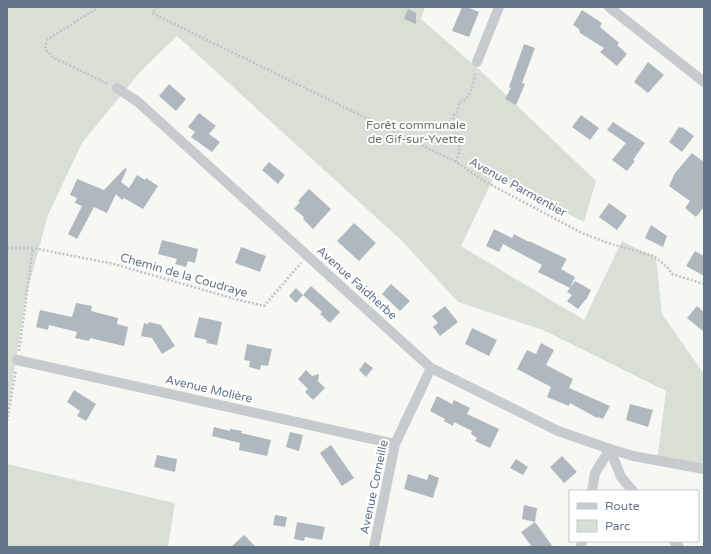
<svg xmlns="http://www.w3.org/2000/svg" width="711" height="554" font-family="'Varela Round',sans-serif">
	<rect width="100%" height="100%" fill="#f7f8f4"/>
	<g fill="#d8e0d5">
		<polygon points="7,7 425,7 421,19 483,73 596,181 584,222 494,177 461,246 584,320 622,241 656,258 662,314 704,374 704,469 657,461 666,391 543,330 458,302 401,240 177,36 140,72 82,143 48,215 26,296 7,417"/>
		<polygon points="7,464 175,503 168,547 7,547"/>
	</g>
	<g fill="#b0b8bf">
		<polygon points="462,7 467,7 479,12 469,37 452,31"/>
		<polygon points="408,9 416,13 416,24 404,19"/>
		<polygon points="582,10 602,23 600,27 619,43 617,45 627,54 617,66 600,52 604,48 580,33 579,29 573,25"/>
		<polygon points="524,44 535,48 522,83 525,84 516,105 505,99 511,88 509,87"/>
		<polygon points="648,62 664,75 648,93 634,82"/>
		<polygon points="169,84 186,99 176,111 159,96"/>
		<polygon points="199,113 216,126 209,134 220,142 212,152 191,137 195,132 188,127"/>
		<polygon points="581,115 599,128 590,140 572,127"/>
		<polygon points="613,122 645,143 633,160 635,161 627,171 612,160 626,143 607,130"/>
		<polygon points="679,127 681,128 682,127 694,136 682,152 669,142"/>
		<polygon points="692,153 704,162 704,207 696,217 685,208 690,201 669,186 675,173"/>
		<polygon points="269,162 285,175 278,184 262,170"/>
		<polygon points="125,168 127,169 121,182 129,188 137,175 145,180 146,178 158,186 143,209 124,198 122,200 116,194 107,213 94,207 77,239 68,234 82,206 75,203 77,198 70,195 77,179 104,190"/>
		<polygon points="309,189 331,209 313,229 303,219 304,217 294,209 300,202 298,201"/>
		<polygon points="609,203 627,216 617,230 599,217"/>
		<polygon points="354,223 376,243 359,261 337,241"/>
		<polygon points="651,225 667,236 663,247 645,238"/>
		<polygon points="494,229 512,238 514,234 529,242 529,241 567,259 561,269 575,277 570,288 575,281 591,290 586,300 585,300 578,309 567,301 572,295 567,292 570,288 538,272 542,265 503,244 499,252 486,246"/>
		<polygon points="162,240 198,249 195,263 188,261 186,267 175,264 177,259 158,254"/>
		<polygon points="241,247 266,256 260,272 235,263"/>
		<polygon points="695,251 704,256 704,276 686,266"/>
		<polygon points="391,284 410,301 400,311 382,294"/>
		<polygon points="311,286 340,312 330,323 320,314 322,312 303,295"/>
		<polygon points="296,288 303,295 296,303 289,296"/>
		<polygon points="76,303 92,306 91,311 118,318 117,324 128,327 124,346 90,338 89,341 75,338 77,332 49,325 48,330 36,327 40,310 72,317"/>
		<polygon points="445,306 458,322 440,336 433,327 438,323 432,316"/>
		<polygon points="697,306 704,312 704,332 687,318"/>
		<polygon points="199,317 222,322 217,345 206,343 207,340 194,337"/>
		<polygon points="149,322 161,325 175,346 162,354 152,338 141,336 144,323 148,324"/>
		<polygon points="472,328 497,340 489,356 465,344"/>
		<polygon points="541,343 554,350 546,365 573,379 569,388 610,406 603,419 598,417 597,418 570,403 569,406 547,397 551,387 517,369 527,350 536,354"/>
		<polygon points="247,344 272,349 268,366 261,365 260,370 249,367 250,361 244,360"/>
		<polygon points="365,362 373,368 366,377 359,370"/>
		<polygon points="306,370 312,376 319,374 318,381 325,388 313,400 305,392 308,389 298,379"/>
		<polygon points="74,390 96,404 86,421 77,416 80,411 67,402"/>
		<polygon points="437,396 452,404 454,400 470,408 467,414 499,429 490,448 475,441 477,438 471,434 472,431 454,422 453,426 444,421 445,419 430,411"/>
		<polygon points="630,404 653,410 648,427 626,420"/>
		<polygon points="214,427 230,431 230,429 242,431 241,433 271,440 267,456 239,450 240,443 212,436"/>
		<polygon points="290,432 303,435 299,451 286,447"/>
		<polygon points="331,445 354,478 342,486 320,453"/>
		<polygon points="157,455 177,459 175,472 154,467"/>
		<polygon points="562,456 577,472 564,483 550,467"/>
		<polygon points="516,459 528,467 523,475 510,468"/>
		<polygon points="408,474 427,480 429,474 439,478 433,498 404,489"/>
		<polygon points="524,505 537,508 535,522 522,519"/>
		<polygon points="275,515 287,517 285,527 273,525"/>
		<polygon points="297,522 325,527 322,540 305,537 304,541 294,539"/>
		<polygon points="535,522 553,547 532,547 521,532"/>
		<polygon points="244,535 256,547 231,547"/>
	</g>
	<g fill="none" stroke-linecap="round" stroke-linejoin="round">
		<g stroke="#c0c2c5" stroke-width="2.5" stroke-dasharray="2 2" stroke-linecap="butt">
			<polyline points="99,7 48,39 45,46 47,51 54,58 108,84"/>
			<polyline points="157,7 152,13 456,162 484,181 582,233 608,243 654,256 668,268 672,274 704,284"/>
			<path d="M 456,162 L 460,149 L 456,137 L 453,116 L 458,110 L 459,102 C 472,100 473,83 475,73"/>
			<polyline points="7,248 33,248 114,264 235,299 264,306 301,263"/>
			<polyline points="19,351 33,248"/>
			<polyline points="7,421 16,370"/>
		</g>
		<g stroke="#c7cbce" stroke-width="10">
			<polyline points="609,7 704,82"/>
			<polyline points="477,62 499,7"/>
			<polyline points="117,88 138,102 431,368 558,431 610,449 633,456 704,469"/>
			<polyline points="17,360 395,444"/>
			<polyline points="610,449 621,477 633,491"/>
			<polyline points="592,491 595,473 610,449"/>
			<polyline points="674,541 679,547"/>
			<polyline points="374,547 395,444 431,368"/>
			<polyline points="581,547 582,541"/>
		</g>
	</g>
	<g text-anchor="middle" dominant-baseline="central" stroke-width="4" stroke-linejoin="round" paint-order="stroke">
		<g font-size="12" fill="#63795f" stroke="#fff">
			<text x="416" y="125">Forêt communale<tspan x="416" dy="14">de Gif-sur-Yvette</tspan></text>
		</g>
		<g font-size="12" fill="#637588" stroke="#fff">
			<text transform="translate(518 187) rotate(29)">Avenue Parmentier</text>
			<text transform="translate(184 275) rotate(16)">Chemin de la Coudraye</text>
			<text transform="translate(357 283) rotate(42)">Avenue Faidherbe</text>
			<text transform="translate(209 389) rotate(13)">Avenue Molière</text>
			<text transform="translate(374 487) rotate(-78)">Avenue Corneille</text>
		</g>
	</g>
	<rect width="711" height="554" fill="none" stroke="#637588" stroke-width="16"/>
	<rect x="569" y="490" width="130" height="52" fill="#ffffff" stroke="#c1c8cf"/>
	<rect x="577" y="503" width="20" height="6" fill="#c7cbce" stroke="#c1c8cf"/>
	<text x="605" y="510" font-size="12" fill="#637588">Route</text>
	<rect x="577" y="520" width="20" height="12" fill="#d8e0d5" stroke="#c1c8cf"/>
	<text x="605" y="530" font-size="12" fill="#637588">Parc</text>
</svg>
